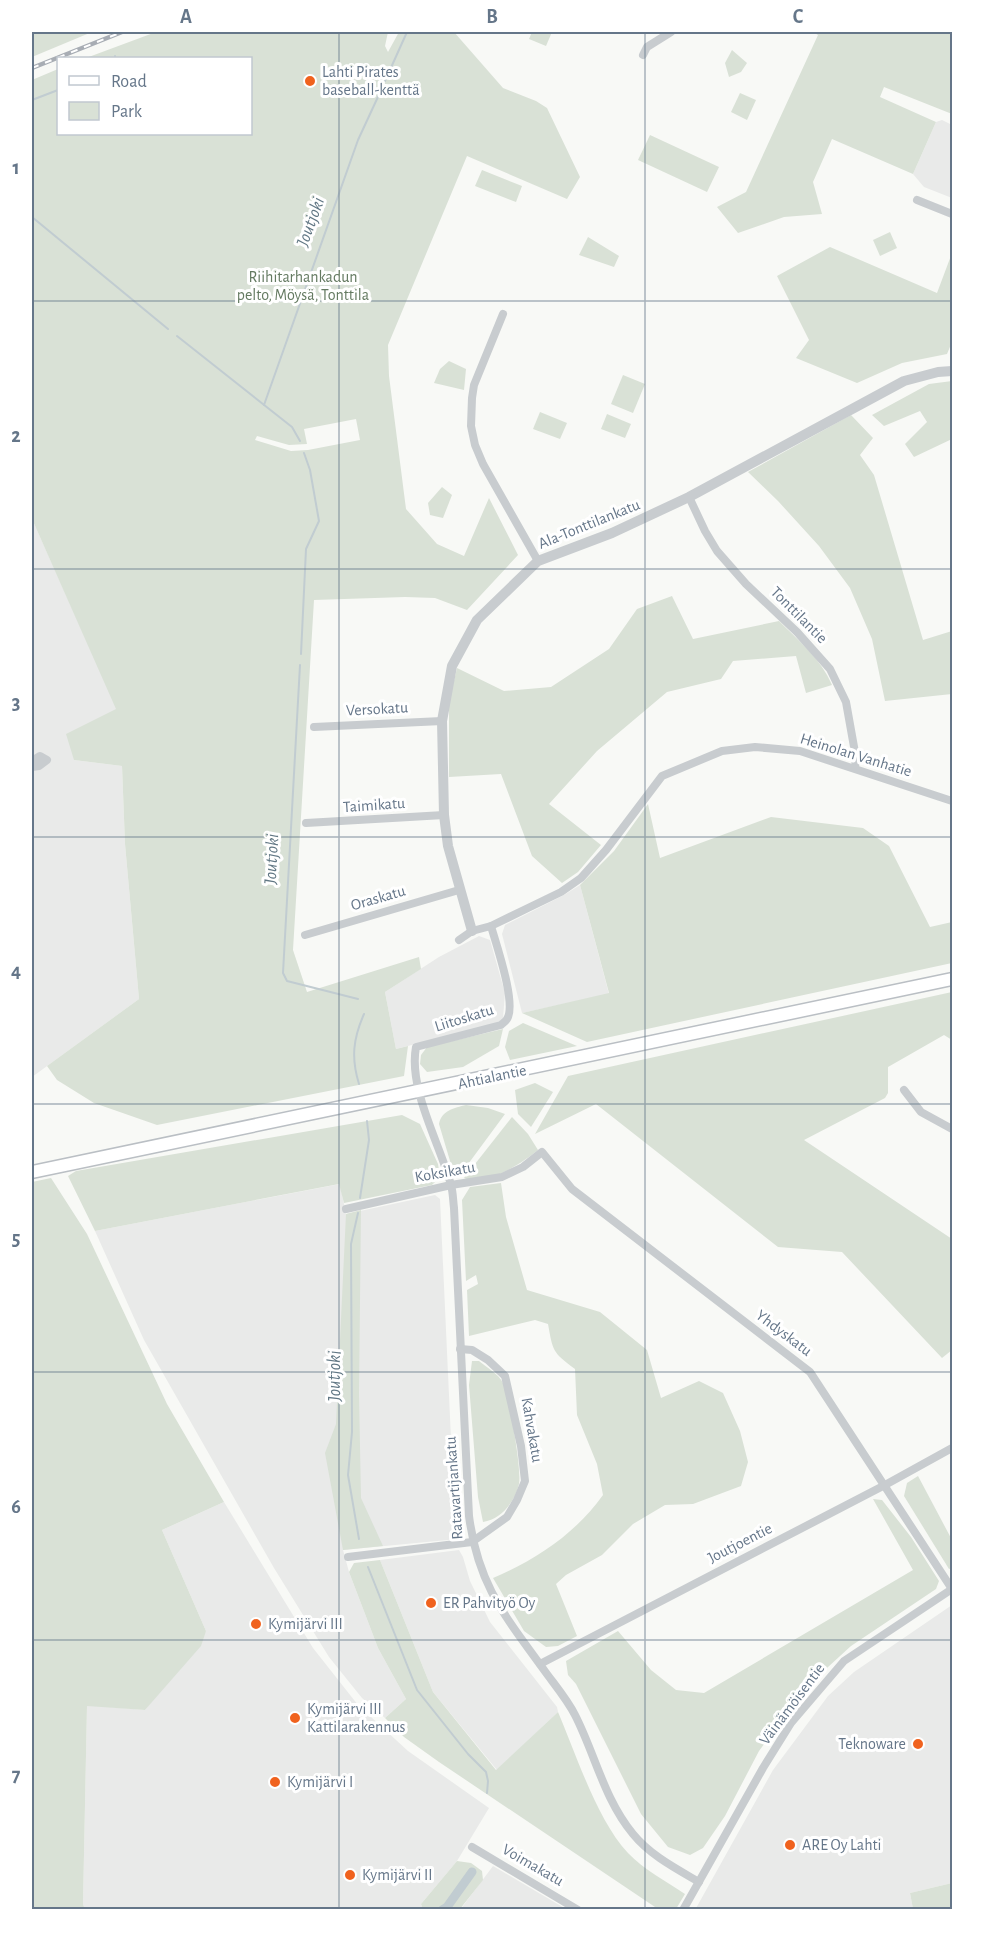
<svg xmlns="http://www.w3.org/2000/svg" width="984" height="1941" font-family="'Alegreya Sans',sans-serif">
	<rect width="100%" height="100%" fill="#f8f9f6"/>
	<g fill="#e9eae9">
		<polygon points="942,120 952,125 952,198 924,187 913,174 936,122"/>
		<polygon points="32,519 117,709 74,760 122,766 125,844 139,999 32,1077"/>
		<polygon points="580,885 609,994 522,1013 502,934 505,925 564,895"/>
		<polygon points="479,936 490,940 505,993 503,1018 498,1023 396,1049 385,992 439,957"/>
		<polygon points="340,1184 346,1214 435,1195 440,1199 455,1526 458,1539 343,1550 349,1572 378,1648 406,1699 385,1718 362,1698 329,1657 274,1568 144,1340 95,1231"/>
		<polygon points="224,1502 313,1648 358,1705 408,1751 489,1808 457,1861 421,1904 423,1909 85,1910 83,1904 87,1705 145,1710 206,1631 162,1530"/>
		<polygon points="459,1550 463,1557 470,1581 490,1622 557,1707 558,1712 497,1770 433,1692 380,1560"/>
		<polygon points="952,1605 952,1883 910,1893 913,1909 695,1910 773,1770 828,1696 854,1672"/>
		<polygon points="493,1866 566,1909 460,1910"/>
	</g>
	<g fill="#d9e1d6" fill-rule="evenodd">
		<polygon points="32,32 92,32 32,57"/>
		<path d="M 156,32 L 388,32 L 385,46 L 388,52 L 399,32 L 454,32 L 503,88 L 536,101 L 547,108 L 580,177 L 567,199 L 467,156 L 388,345 L 389,376 L 406,509 L 437,544 L 464,556 L 489,498 L 518,555 L 467,610 L 435,598 L 405,597 L 314,600 L 293,950 L 307,992 L 419,957 L 421,969 L 385,992 L 396,1049 L 408,1046 L 404,1076 L 157,1125 L 94,1103 L 57,1080 L 47,1066 L 139,999 L 125,844 L 122,766 L 74,760 L 66,734 L 116,709 L 32,519 L 32,80 L 58,69 L 58,134 L 250,134 L 250,58 L 86,58 ZM 356,419 L 360,440 L 308,450 L 291,451 L 255,440 L 257,436 L 289,445 L 307,444 L 304,429 Z"/>
		<polygon points="532,32 552,32 546,46 529,39"/>
		<polygon points="813,32 952,32 952,114 884,87 880,97 936,122 913,174 832,139 813,182 822,214 784,217 738,233 717,207 746,192 818,35"/>
		<polygon points="732,50 747,63 741,72 729,77 725,63"/>
		<polygon points="740,93 756,100 747,120 731,112"/>
		<polygon points="650,135 719,167 707,192 638,160"/>
		<polygon points="482,170 522,186 516,202 475,186"/>
		<polygon points="890,232 897,248 880,256 873,240"/>
		<polygon points="588,237 619,256 614,267 579,255"/>
		<polygon points="830,247 937,293 952,253 952,342 947,354 902,363 857,383 796,358 809,340 777,276"/>
		<polygon points="449,361 466,369 464,390 434,383 440,369"/>
		<polygon points="623,375 645,384 633,413 611,404"/>
		<polygon points="952,381 952,439 914,457 905,444 927,422 920,411 884,426 872,415 929,384"/>
		<polygon points="540,412 567,423 560,439 533,429"/>
		<polygon points="607,414 631,424 625,438 601,429"/>
		<polygon points="851,415 873,438 860,455 874,475 923,640 952,631 952,694 885,701 872,639 850,588 819,546 778,501 748,472"/>
		<polygon points="442,487 452,495 443,518 430,515 428,503"/>
		<path d="M 672,596 L 693,639 L 779,621 C 799,641 821,659 832,685 L 806,693 L 796,656 L 733,661 L 721,679 L 667,692 L 597,751 L 549,804 L 601,845 L 578,872 L 562,883 L 532,856 L 501,774 L 449,777 L 449,702 L 457,668 L 504,691 L 551,687 L 609,649 L 637,609 Z"/>
		<polygon points="648,804 660,858 771,817 863,828 889,846 930,927 952,922 952,963 587,1042 522,1013 609,993 580,885 614,851"/>
		<polygon points="952,992 952,1040 944,1035 888,1067 888,1093 885,1098 804,1140 952,1239 952,1350 942,1358 842,1252 778,1247 596,1104 535,1134 568,1076"/>
		<polygon points="523,1023 577,1046 510,1060 505,1047 509,1031"/>
		<polygon points="503,1029 499,1046 463,1067 427,1072 420,1064 421,1055 427,1047"/>
		<polygon points="535,1083 553,1092 531,1127 518,1114 515,1090"/>
		<path d="M 466,1105 L 488,1108 L 505,1114 L 460,1175 L 453,1171 L 439,1124 C 442,1110 454,1108 466,1105 Z"/>
		<polygon points="402,1115 420,1124 438,1164 440,1177 432,1185 344,1203 339,1184 95,1231 68,1176 76,1171"/>
		<path d="M 512,1117 L 528,1134 L 538,1150 C 522,1163 485,1188 464,1178 Z"/>
		<polygon points="51,1178 87,1234 167,1404 224,1502 162,1530 206,1631 201,1646 145,1710 87,1706 83,1904 85,1910 32,1909 32,1182"/>
		<path d="M 501,1183 L 506,1217 L 527,1290 L 600,1312 L 647,1350 L 661,1398 L 699,1381 L 723,1393 L 740,1431 L 748,1462 L 741,1486 L 693,1504 L 665,1505 L 633,1524 L 602,1555 L 566,1575 L 556,1584 L 577,1636 L 558,1646 L 546,1647 L 524,1631 L 493,1578 C 536,1560 576,1533 603,1495 L 597,1464 L 577,1415 L 575,1369 C 552,1352 553,1351 548,1324 L 535,1320 L 469,1336 L 467,1290 L 478,1284 L 476,1275 L 466,1281 L 462,1200 L 470,1187 Z"/>
		<polygon points="361,1210 359,1394 361,1498 383,1546 343,1550 325,1453 336,1424 346,1214"/>
		<path d="M 472,1361 L 479,1361 C 486,1367 499,1374 503,1383 C 509,1398 522,1469 519,1484 C 515,1501 502,1519 483,1522 L 478,1497 L 469,1385 Z"/>
		<polygon points="918,1476 952,1540 952,1568 949,1569 904,1496 907,1483"/>
		<polygon points="873,1499 882,1500 911,1537 939,1581 936,1589 851,1646 805,1688 759,1751 725,1816 703,1848 690,1855 668,1847 641,1814 576,1684 568,1675 566,1661 618,1631 651,1670 676,1690 704,1693 913,1570"/>
		<path d="M 380,1560 L 433,1692 L 496,1770 L 558,1712 C 576,1754 597,1820 628,1853 C 644,1870 666,1881 685,1894 L 676,1909 L 658,1909 L 439,1762 L 404,1737 L 385,1718 L 406,1699 L 378,1648 L 349,1572 L 354,1563 Z"/>
		<polygon points="457,1861 471,1863 482,1871 483,1880 460,1909 423,1909 421,1904"/>
		<polygon points="952,1883 952,1909 913,1909 910,1893"/>
	</g>
	<g fill="none" stroke-linecap="round" stroke-linejoin="round">
		<g stroke="#c1ccd1" stroke-width="2">
			<polyline points="115,58 115,56"/>
			<polyline points="385,81 407,32"/>
			<polyline points="32,100 58,90"/>
			<polyline points="32,217 168,329"/>
			<polyline points="177,336 292,427 300,441"/>
			<polyline points="264,405 358,140 383,86"/>
			<polyline points="301,654 306,549 319,521 310,470 304,453"/>
			<polyline points="300,665 283,973 287,981 358,999"/>
			<path d="M 359,1084 C 351,1058 353,1039 364,1014"/>
			<polyline points="360,1198 369,1140 367,1121"/>
			<polyline points="358,1213 351,1244 352,1432 348,1475 359,1539"/>
			<polyline points="368,1567 417,1690 468,1754 486,1772 488,1781 487,1793"/>
		</g>
		<polyline stroke="#c1ccd1" stroke-width="9" points="442,1910 447,1907 472,1872"/>
		<g stroke="#babfc4" stroke-width="15">
			<polyline id="secondary" points="32,1172 952,979"/>
		</g>
		<g stroke="#c8cccf" stroke-width="8">
			<polyline points="643,55 647,47 671,32"/>
			<polyline points="917,200 952,214"/>
			<polyline points="503,314 474,385 472,398 471,426 475,445 483,464 538,561"/>
			<polyline points="689,497 705,531 717,551 746,584 797,632 830,669 846,702 856,758 855,768"/>
			<polyline points="314,727 442,721"/>
			<polyline points="32,761 40,756 47,760 39,766 32,767"/>
			<polyline points="306,823 444,815"/>
			<path d="M 491,926 C 496,944 517,1004 507,1019 C 506,1021 503,1023 501,1025 L 416,1047 C 408,1089 440,1144 451,1185 C 453,1192 453,1200 454,1208 L 469,1516 C 478,1585 505,1616 544,1670 C 554,1684 567,1699 575,1715 C 595,1754 604,1799 633,1834 C 650,1855 675,1868 699,1882"/>
			<polyline points="305,935 459,890"/>
			<polyline points="459,940 472,931 491,926 528,908 561,892 581,878 606,850 662,776 722,751 755,747 800,751 952,801"/>
			<polyline points="904,1090 921,1112 952,1129"/>
			<polyline points="346,1209 451,1185 502,1177 523,1167 542,1152 572,1189 810,1372 952,1589"/>
			<polyline points="348,1557 472,1542 507,1517 517,1500 525,1481 521,1446 505,1376 488,1360 472,1350 460,1349"/>
			<polyline points="540,1664 885,1485 952,1448"/>
			<polyline points="472,1847 578,1910"/>
			<polyline points="683,1910 763,1768 791,1723 844,1661 952,1589"/>
		</g>
		<polyline stroke="#c8cccf" stroke-width="10" points="472,931 448,846 444,815 442,721 452,666 477,620 538,561 612,533 689,497 904,381 938,372 952,371"/>
		<use href="#secondary" stroke="#fff" stroke-width="12"/>
		<g stroke="#a8adb4" stroke-width="4.5">
			<polyline id="rail" points="32,68 122,32"/>
		</g>
		<use href="#rail" stroke="#fff" stroke-width="2" stroke-dasharray="7" stroke-linecap="butt"/>
	</g>
	<path fill="none" stroke="#657689" stroke-width="1.5" stroke-opacity="0.55" d="M 339,32 L 339,1910M 645,32 L 645,1910M 32,301 L 952,301M 32,569 L 952,569M 32,837 L 952,837M 32,1104 L 952,1104M 32,1372 L 952,1372M 32,1640 L 952,1640"/>
	<g fill="#f0621e" stroke="#fff" stroke-width="2">
		<circle cx="310" cy="81" r="6"/>
		<circle cx="431" cy="1603" r="6"/>
		<circle cx="256" cy="1624" r="6"/>
		<circle cx="295" cy="1718" r="6"/>
		<circle cx="918" cy="1744" r="6"/>
		<circle cx="275" cy="1782" r="6"/>
		<circle cx="790" cy="1845" r="6"/>
		<circle cx="350" cy="1875" r="6"/>
	</g>
	<g text-anchor="middle" dominant-baseline="central" stroke-width="6" stroke-linejoin="round" paint-order="stroke">
		<g font-size="16" fill="#657689" stroke="#fff" text-anchor="start">
			<text x="322" y="72">Lahti Pirates<tspan x="322" dy="18">baseball-kenttä</tspan></text>
			<text x="443" y="1603">ER Pahvityö Oy</text>
			<text x="268" y="1624">Kymijärvi III</text>
			<text x="307" y="1709">Kymijärvi III<tspan x="307" dy="18">Kattilarakennus</tspan></text>
			<text x="906" y="1744" text-anchor="end">Teknoware</text>
			<text x="287" y="1782">Kymijärvi I</text>
			<text x="802" y="1845">ARE Oy Lahti</text>
			<text x="362" y="1875">Kymijärvi II</text>
		</g>
		<g font-size="16" fill="#647a61" stroke="#fff">
			<text x="303" y="277">Riihitarhankadun<tspan x="303" dy="18">pelto, Möysä, Tonttila</tspan></text>
		</g>
		<g font-size="16" fill="#657689" stroke="#fff">
			<text transform="translate(589 524) rotate(-22)">Ala-Tonttilankatu</text>
			<text transform="translate(799 615) rotate(45)">Tonttilantie</text>
			<text transform="translate(377 709) rotate(-3)">Versokatu</text>
			<text transform="translate(856 755) rotate(17)">Heinolan Vanhatie</text>
			<text transform="translate(374 805) rotate(-4)">Taimikatu</text>
			<text transform="translate(378 898) rotate(-16)">Oraskatu</text>
			<text transform="translate(464 1018) rotate(-17)">Liitoskatu</text>
			<text transform="translate(492 1077) rotate(-12)">Ahtialantie</text>
			<text transform="translate(445 1172) rotate(-10)">Koksikatu</text>
			<text transform="translate(784 1333) rotate(37)">Yhdyskatu</text>
			<text transform="translate(532 1430) rotate(80)">Kahvakatu</text>
			<text transform="translate(454 1488) rotate(-94)">Ratavartijankatu</text>
			<text transform="translate(740 1543) rotate(-27)">Joutjoentie</text>
			<text transform="translate(792 1704) rotate(-53)">Väinämöisentie</text>
			<text transform="translate(533 1865) rotate(30)">Voimakatu</text>
		</g>
		<g font-size="18" font-style="italic" fill="#617784" stroke="#fff">
			<text transform="translate(311 222) rotate(-70)">Joutjoki</text>
			<text transform="translate(272 859) rotate(-87)">Joutjoki</text>
			<text transform="translate(335 1376) rotate(-90)">Joutjoki</text>
		</g>
	</g>
	<rect width="984" height="1941" fill="none" stroke="#ffffff" stroke-width="66"/>
	<rect x="57" y="57" width="195" height="78" fill="#ffffff" stroke="#c1c8d0" stroke-width="1.5"/>
	<rect x="69" y="76" width="30" height="9" fill="#ffffff" stroke="#c1c8d0" stroke-width="1.5"/>
	<text x="111" y="87" font-size="18" fill="#657689">Road</text>
	<rect x="69" y="102" width="30" height="18" fill="#d9e1d6" stroke="#c1c8d0" stroke-width="1.5"/>
	<text x="111" y="117" font-size="18" fill="#657689">Park</text>
	<rect x="33" y="33" width="918" height="1875" fill="none" stroke="#657689" stroke-width="2"/>
	<g font-size="20" text-anchor="middle" font-weight="bold" fill="#657689">
		<text x="186" y="23">A</text>
		<text x="492" y="23">B</text>
		<text x="798" y="23">C</text>
		<text x="16" y="174">1</text>
		<text x="16" y="442">2</text>
		<text x="16" y="709">3</text>
		<text x="16" y="977">4</text>
		<text x="16" y="1245">5</text>
		<text x="16" y="1513">6</text>
		<text x="16" y="1781">7</text>
	</g>
</svg>
